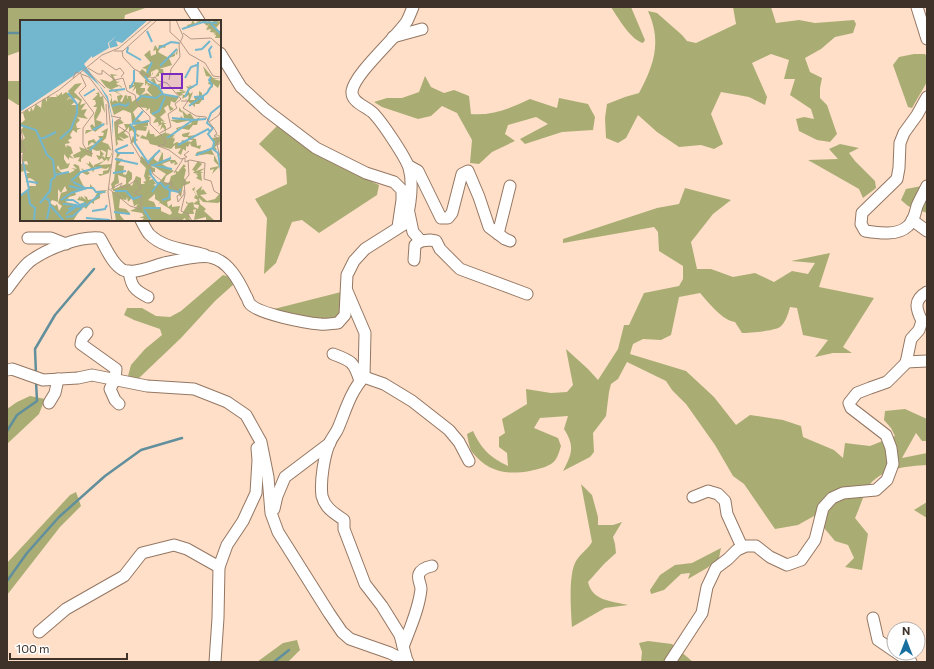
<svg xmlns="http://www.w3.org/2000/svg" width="934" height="669" font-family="Commissioner,sans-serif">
	<rect width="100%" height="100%" fill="#ffdfc8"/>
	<g fill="#a9ad74">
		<polygon points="7,7 148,7 125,15 124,21 89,21 87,19 81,21 21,21 21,51 7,56"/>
		<path d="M 611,7 L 631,7 L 645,40 L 643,43 C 631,40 618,18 611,7 Z"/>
		<path d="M 733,7 L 771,7 L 776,23 L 799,20 L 815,23 L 854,20 L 856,24 L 853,33 L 835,37 L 821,49 L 805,58 L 810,72 L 822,78 L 820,88 L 820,98 L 827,105 L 837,134 L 830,142 L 817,140 L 799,131 L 796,119 L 804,117 L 814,119 L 811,109 L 790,95 L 795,79 L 784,79 L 789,60 L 771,54 L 752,63 L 767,97 L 765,105 L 749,97 L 721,92 L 711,114 L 723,144 L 714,149 L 701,145 L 679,147 L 657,132 L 638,115 L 626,138 L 618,143 L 606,138 L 605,118 L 607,104 L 625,97 L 639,93 C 654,65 662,42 648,11 L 657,13 L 682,35 L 687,41 L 696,43 L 736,24 Z"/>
		<polygon points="914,54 925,54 927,57 927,82 912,108 908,107 893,65 899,57"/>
		<polygon points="7,75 8,81 21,81 21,105 18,105 7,98"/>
		<path d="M 425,76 L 431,87 L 444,93 L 454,90 L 469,96 L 471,114 C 492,116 511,108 530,99 L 557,108 L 559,98 L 588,104 L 595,117 L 593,130 L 562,132 L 525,144 L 520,139 L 548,124 L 536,117 L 508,125 L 505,134 L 515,141 L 492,152 L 479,164 L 470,163 L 472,140 L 457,113 L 442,106 L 431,116 L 418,119 L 382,107 L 374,102 L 387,98 L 402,98 L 419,92 Z"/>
		<polygon points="279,124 289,132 338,166 379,185 377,195 319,233 302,220 292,222 276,263 264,274 267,218 255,199 287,184 286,169 259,144"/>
		<polygon points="840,144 859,148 849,153 855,161 875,181 876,188 863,198 859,189 808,160 838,159 829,149"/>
		<polygon points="927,185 927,213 908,206 901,200 906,189"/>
		<path d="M 685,188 L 731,200 L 713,214 L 691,242 L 697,269 L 711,269 L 733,277 L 755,273 L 774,282 L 792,271 L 808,274 L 815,263 L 791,261 L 830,253 L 819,287 L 874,298 L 843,347 L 852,353 L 833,353 L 815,357 L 828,340 L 803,335 L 797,308 L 790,307 C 788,314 786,322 780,327 C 774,331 750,333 742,333 L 735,322 C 723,321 708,302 700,293 L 679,297 L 671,335 L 661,340 L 643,339 L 633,344 L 630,354 L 686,371 L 714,397 L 736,425 L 750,415 L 783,420 L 801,426 L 803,437 L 834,450 L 843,458 L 845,443 L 870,446 L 895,436 L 891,428 L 884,420 L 885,411 L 905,409 L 927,419 L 927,441 L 922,441 L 916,433 L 902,458 L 927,453 L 927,465 C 907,466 884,468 870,484 C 865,490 859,510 855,518 L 868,534 L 862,570 L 845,567 L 854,558 L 848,545 L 835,541 L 814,516 L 798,525 L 775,529 L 744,484 L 733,476 L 715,445 L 686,404 L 672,390 L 666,381 L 627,362 L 618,379 L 611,384 L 609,392 L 606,416 L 593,433 L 594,452 L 590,457 L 563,471 C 572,454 575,446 564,429 L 568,416 L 540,418 L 534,428 L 558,438 L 561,446 C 559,452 557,461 551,464 C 545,468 537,469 530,471 C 506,475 488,472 472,452 C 469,447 468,439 467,434 L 473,431 C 482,450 490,457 508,466 L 507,453 L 499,447 L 499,437 L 505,433 L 502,419 L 527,404 L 526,389 L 551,393 L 567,392 L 573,385 L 566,349 L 588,369 L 598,380 L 618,349 L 624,325 L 629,325 L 644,293 L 679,286 L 683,279 L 683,266 L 659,251 L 658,232 L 654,227 L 563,243 L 563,239 L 657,208 L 679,204 Z"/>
		<polygon points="223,275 230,277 234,284 215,301 181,338 139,378 132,379 128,376 131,365 145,349 162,335 160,329 134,320 124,315 127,308 142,308 156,316 170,317 181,311"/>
		<polygon points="341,292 341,315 335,320 322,320 270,310"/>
		<polygon points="30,396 45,399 39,414 7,444 7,409 17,402"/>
		<path d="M 581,484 L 592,495 L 598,517 L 598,525 L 613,525 L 622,522 L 613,537 L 615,544 L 616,553 L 604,564 L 588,582 C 592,601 612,601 628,605 L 605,608 L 572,627 C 571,612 568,574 576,561 C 580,554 588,549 592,542 Z"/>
		<polygon points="76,492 81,506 60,527 7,595 7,563 70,495"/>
		<polygon points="927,502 927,518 914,510"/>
		<polygon points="721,548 719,558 707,568 688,579 690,573 681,574 664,590 651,594 650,590 660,575 675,565 692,563"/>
		<polygon points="297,640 300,650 288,662 257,662 283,643"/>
		<polygon points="648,641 672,644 693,662 641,662 642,652 639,643"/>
	</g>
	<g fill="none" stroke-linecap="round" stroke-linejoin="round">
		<g stroke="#628f9c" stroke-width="2.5">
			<polyline points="7,33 21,33"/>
			<polyline points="36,374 35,349 55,315 94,269"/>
			<polyline points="7,431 17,415 37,401 36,381"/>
			<polyline points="7,581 27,553 59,517 105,476 141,450 182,438"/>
			<polyline points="274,662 289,650"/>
		</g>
		<g stroke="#947763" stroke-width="13">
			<g id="minor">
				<polyline points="190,7 199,21"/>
				<polyline points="917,7 927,39"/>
				<polyline points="393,37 422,29"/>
				<polyline points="220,53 241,87 266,110 316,148 366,173 394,182 402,190 402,200 398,227"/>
				<path d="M 927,97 L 917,115 L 904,133 L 900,143 L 899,168 L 897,179 L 862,213 L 861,224 L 865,231 C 878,233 898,236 908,226 C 914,221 915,213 917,206 C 920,199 924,192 927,186"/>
				<polyline points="409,166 418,171 441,218 448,218 452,213 462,174 468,171 479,197 489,227 505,239 510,241"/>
				<polyline points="409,213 413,232 421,241 430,240 436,241 440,249 460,269 527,294"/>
				<path d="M 141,220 C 143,224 146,230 149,234 C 164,249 186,249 205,255"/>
				<polyline points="912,220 927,231"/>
				<polyline points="498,234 510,186"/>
				<polyline points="28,238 51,238 66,244"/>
				<polyline points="414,260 415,245 421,241"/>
				<path d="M 129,271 C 131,286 134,290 148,297"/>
				<path d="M 7,289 C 14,280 21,269 29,262 C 46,249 79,236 100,238 C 106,248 112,264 123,270 C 133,275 153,266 164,263 C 174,261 200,255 210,257 C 228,260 239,281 246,296 C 248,298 248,302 250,304 C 259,314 306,323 320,324 C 326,325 333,323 338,323 L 345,315 L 347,275 L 354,261 L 365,249 L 406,223 C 410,206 414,185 409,168 C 406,158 381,120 372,112 C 365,106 351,102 352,91 C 355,73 396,38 407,21 C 409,17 411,12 413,7"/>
				<polyline points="347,291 365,333 364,377"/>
				<polyline points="87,333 82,339 81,344 116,369 115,379 110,389 115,400 119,404"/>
				<path d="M 333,354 C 352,361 354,362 360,381"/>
				<polyline points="906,362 927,361"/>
				<polyline points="7,370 12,369 43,380 78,378 92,375 147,386 194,389 227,402 246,415 261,442 268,477 271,513 278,532 329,613 342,632 350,639 390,653 408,662"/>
				<polyline points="49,403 55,393 58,379"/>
				<polyline points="693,497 708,491 718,494 725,501 727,514 742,547"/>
				<polyline points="274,509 277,496 285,477 330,443"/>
				<polyline points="873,618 878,640 894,651"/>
				<polyline points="39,632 66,609 124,576 142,553 174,545 187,549 219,567"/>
				<path d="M 403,647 C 410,628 419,609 421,589 C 421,584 417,579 419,574 C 421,569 427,567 432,566"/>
				<polyline points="897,653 911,662"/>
				<path d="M 407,661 L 400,635 L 382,606 L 365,584 L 344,529 L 344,520 C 334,513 325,508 322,496 C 320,482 324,455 330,442 C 333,436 337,432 339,426 C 346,409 351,391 364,377 L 384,384 L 412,401 L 449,430 L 459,442 L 469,461"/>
				<polyline points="215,662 218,618 219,567 227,545 243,521 256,493 258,460 257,448"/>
				<path d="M 670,662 L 702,613 L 707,587 L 716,568 L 728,559 L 737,550 L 746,546 L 756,546 L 770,557 L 787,565 L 801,560 L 815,540 L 823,508 L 832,498 L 843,493 L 876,490 L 887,480 L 893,464 L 891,448 L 886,435 L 851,408 L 849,403 L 857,393 L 870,388 L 887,382 L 906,363 L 911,339 L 919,330 L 922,321 C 916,309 913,300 927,292"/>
			</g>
		</g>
		<use href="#minor" stroke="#fff" stroke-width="11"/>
	</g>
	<g transform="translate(20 20)">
		<rect width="201" height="201" fill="#ffdfc8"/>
		<path d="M 173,0 L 175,4 L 179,0 L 185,0 L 186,3 L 189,1 L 193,3 L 193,0 L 201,2 L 196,8 L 198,10 L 201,7 L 198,10 L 201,12 L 201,18 L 195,18 L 196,15 L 193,14 L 196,13 L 190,12 L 191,9 L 186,10 L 189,4 L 187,6 L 182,1 L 168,8 L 167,5 L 171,4 ZM 135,25 L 138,29 L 139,25 L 146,25 L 145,28 L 141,27 L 138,32 L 147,37 L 156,33 L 158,28 L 157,35 L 155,33 L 155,36 L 149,38 L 152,45 L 139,49 L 143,49 L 144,55 L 139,53 L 139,56 L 135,57 L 139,51 L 137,49 L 131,52 L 131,56 L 133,52 L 133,54 L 126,60 L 119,53 L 122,49 L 127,53 L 126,49 L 122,48 L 131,43 L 124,35 L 130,30 L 131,36 L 136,34 L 136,30 L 133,31 ZM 183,46 L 193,58 L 201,58 L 193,59 L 201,61 L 198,68 L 193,64 L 193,67 L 187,70 L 192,65 L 188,64 L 191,57 L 186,56 ZM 90,54 L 98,55 L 93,56 L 97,62 L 100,61 L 96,64 L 101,66 L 102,68 L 99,66 L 92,69 L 98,72 L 104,69 L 97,72 L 103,76 L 100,81 L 102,82 L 105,75 L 108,76 L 107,77 L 108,79 L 108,76 L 111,76 L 112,82 L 120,76 L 116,73 L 116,68 L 112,72 L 115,66 L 109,69 L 109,65 L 114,65 L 114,62 L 124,63 L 120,68 L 125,68 L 125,71 L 121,75 L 127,73 L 133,77 L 127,70 L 130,65 L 128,66 L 127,63 L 125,66 L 125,60 L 130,59 L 127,62 L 130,64 L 133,62 L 130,60 L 134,58 L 137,65 L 143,62 L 139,66 L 143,64 L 140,67 L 142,71 L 148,68 L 142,71 L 144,75 L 159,77 L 155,83 L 151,81 L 150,86 L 154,89 L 150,91 L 148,85 L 144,88 L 146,92 L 140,97 L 145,102 L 141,101 L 141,103 L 142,102 L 147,104 L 144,104 L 146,107 L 146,113 L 154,115 L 157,110 L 156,108 L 171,104 L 172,100 L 157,103 L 150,100 L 160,99 L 161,96 L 164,99 L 169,99 L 164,98 L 163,93 L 159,91 L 159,87 L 163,93 L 162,90 L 167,95 L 170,93 L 175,100 L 180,97 L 178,101 L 182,102 L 178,101 L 177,105 L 173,105 L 169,110 L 159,108 L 153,117 L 156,118 L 151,117 L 155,119 L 153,124 L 157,122 L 161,124 L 162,120 L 171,122 L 173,120 L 168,120 L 168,117 L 164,117 L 162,116 L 162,114 L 170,112 L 168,116 L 176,115 L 171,118 L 176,119 L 177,126 L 181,125 L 180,129 L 171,126 L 170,123 L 168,127 L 166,126 L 166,131 L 163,129 L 161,135 L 158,133 L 161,128 L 155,129 L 155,125 L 151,129 L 130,124 L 128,120 L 120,118 L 122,115 L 126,117 L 129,109 L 130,114 L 134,114 L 135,117 L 146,112 L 143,107 L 140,110 L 142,104 L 137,107 L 139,105 L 138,102 L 133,103 L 136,98 L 130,93 L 130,88 L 126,91 L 127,88 L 118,87 L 113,92 L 116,99 L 113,103 L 118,99 L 122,102 L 128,100 L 128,106 L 123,107 L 127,107 L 126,111 L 117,110 L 116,113 L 120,116 L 117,117 L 115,111 L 113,116 L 118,120 L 110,124 L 114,113 L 112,110 L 109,112 L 109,107 L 104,113 L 109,117 L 104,119 L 99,116 L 104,121 L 97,120 L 98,124 L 96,126 L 94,102 L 100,99 L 104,103 L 98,105 L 98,114 L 106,109 L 104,104 L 110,104 L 115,111 L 113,106 L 117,105 L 112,104 L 111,93 L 106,91 L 103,90 L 94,95 L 90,82 L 92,77 L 89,74 L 91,74 L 92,78 L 92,82 L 95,80 L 98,82 L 97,76 L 101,75 L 86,67 L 80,59 L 90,62 L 93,60 ZM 62,63 L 54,72 L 62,80 L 60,85 L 66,83 L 61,90 L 67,89 L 64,95 L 68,99 L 57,97 L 60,100 L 56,104 L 57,108 L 61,108 L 57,110 L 62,111 L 57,110 L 57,113 L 53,110 L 50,115 L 52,118 L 48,120 L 50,123 L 45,124 L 46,128 L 47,125 L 51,127 L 53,133 L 50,135 L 54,139 L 49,137 L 49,140 L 44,134 L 44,139 L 47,144 L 50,143 L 48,148 L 40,150 L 38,145 L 37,148 L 42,153 L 50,153 L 55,150 L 51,148 L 57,149 L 53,145 L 55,144 L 59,146 L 60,151 L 63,151 L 61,148 L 66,151 L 71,148 L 66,143 L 69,144 L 69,141 L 74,147 L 74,145 L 84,141 L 82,138 L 79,140 L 76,135 L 80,136 L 80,130 L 84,134 L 81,137 L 83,136 L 85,138 L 86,132 L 82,130 L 77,131 L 72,129 L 72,137 L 66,135 L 61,139 L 61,142 L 58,141 L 60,137 L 54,138 L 53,135 L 61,131 L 59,127 L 69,130 L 66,128 L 75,124 L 72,122 L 68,126 L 68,121 L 74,119 L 76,122 L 80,119 L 78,116 L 83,116 L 84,113 L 81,112 L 88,108 L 86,118 L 82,122 L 88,124 L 92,131 L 88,129 L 87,137 L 90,137 L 92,132 L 92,134 L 88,142 L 87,139 L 79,145 L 92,144 L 89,153 L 80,156 L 78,154 L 83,154 L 83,151 L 88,150 L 89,147 L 86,149 L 75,147 L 73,153 L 72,149 L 67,151 L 70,153 L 67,155 L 61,152 L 59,157 L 64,167 L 70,167 L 70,164 L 76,171 L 87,170 L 85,172 L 87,172 L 80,174 L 80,178 L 74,181 L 74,184 L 71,182 L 66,189 L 64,187 L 60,190 L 53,201 L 0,201 L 0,175 L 9,169 L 8,166 L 16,166 L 15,161 L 10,158 L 7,159 L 7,153 L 10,153 L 4,149 L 5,151 L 0,152 L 0,144 L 3,144 L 2,147 L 5,144 L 8,145 L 7,141 L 2,142 L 3,133 L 0,133 L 0,112 L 2,121 L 5,118 L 1,110 L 4,106 L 0,104 L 5,100 L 3,93 L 7,89 L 10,92 L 11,87 L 13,91 L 16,84 L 21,88 L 22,80 L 25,78 L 27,82 L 27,77 L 30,76 L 28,80 L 30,77 L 37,77 L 36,74 L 38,76 L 42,72 L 42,75 L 46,72 L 50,75 L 51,77 L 48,78 L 47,81 L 49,78 L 56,81 L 51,85 L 57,85 L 60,81 L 56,78 L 53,79 L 48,71 L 55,64 ZM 45,166 L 47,171 L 41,173 L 38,183 L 42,186 L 39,191 L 37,184 L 35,186 L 30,183 L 32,180 L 38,182 L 38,169 L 41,173 ZM 71,168 L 77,173 L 74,179 L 68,180 L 67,177 L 64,176 L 66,180 L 61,176 L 61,179 L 60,176 L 57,180 L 68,182 L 63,181 L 64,183 L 60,184 L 54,181 L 59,184 L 58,185 L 46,182 L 49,177 L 56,175 L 55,172 ZM 169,65 L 174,67 L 168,70 L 170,74 L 173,72 L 170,80 L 175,80 L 174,76 L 179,76 L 179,71 L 182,73 L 182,80 L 179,84 L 175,84 L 175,87 L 165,79 L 168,80 L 169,75 L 162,79 L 163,75 L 159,76 L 156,72 L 165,72 L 159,71 L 161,69 L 166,72 L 161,74 L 165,75 L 168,69 L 166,66 L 170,67 ZM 79,72 L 80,77 L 83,76 L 85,93 L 81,85 L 81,91 L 76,100 L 82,102 L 81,106 L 84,103 L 85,104 L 75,112 L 73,110 L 65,114 L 66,110 L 72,110 L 70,106 L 72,104 L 75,107 L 74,96 L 77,87 L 73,87 L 76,84 L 75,80 L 72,80 L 78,74 L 75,74 ZM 194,114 L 201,116 L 201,114 L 201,121 L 195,127 L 197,130 L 194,130 L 192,126 L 191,129 L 200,146 L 192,154 L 194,149 L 190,150 L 190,148 L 199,146 L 194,141 L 194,135 L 187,134 L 175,136 L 177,132 L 191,129 L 194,122 L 192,118 L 200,117 ZM 137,130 L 143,133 L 143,141 L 149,139 L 151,135 L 150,140 L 155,140 L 158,144 L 154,145 L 155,142 L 151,144 L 150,141 L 142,144 L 154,151 L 146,156 L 144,162 L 149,163 L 151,156 L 156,154 L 155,150 L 158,152 L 164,144 L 166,147 L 164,147 L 166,150 L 164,158 L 167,162 L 170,161 L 168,158 L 170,161 L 170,163 L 163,166 L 161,177 L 157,172 L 150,171 L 151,180 L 147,182 L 148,187 L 152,184 L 152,187 L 160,186 L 158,193 L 162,194 L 168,184 L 166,183 L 166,181 L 168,183 L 173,182 L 174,187 L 178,189 L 179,185 L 173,184 L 178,180 L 174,178 L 176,174 L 172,169 L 175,167 L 174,172 L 178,177 L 176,171 L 182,166 L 181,171 L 183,169 L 187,174 L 180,175 L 187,181 L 195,179 L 201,172 L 201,181 L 198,183 L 183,182 L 179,178 L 180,184 L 186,189 L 184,191 L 195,201 L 186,201 L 186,197 L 174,200 L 176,189 L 173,190 L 174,194 L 169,194 L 170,201 L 166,201 L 165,198 L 161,201 L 121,201 L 124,198 L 119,198 L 124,196 L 122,193 L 110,191 L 118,187 L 116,187 L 118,184 L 114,186 L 112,178 L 108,182 L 107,177 L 106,180 L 100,179 L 99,188 L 106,189 L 111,194 L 100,192 L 100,195 L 105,201 L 96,201 L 92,172 L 98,172 L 93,171 L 91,164 L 94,160 L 97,132 L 101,133 L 97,138 L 103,139 L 98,145 L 104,146 L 103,154 L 106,155 L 108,150 L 112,153 L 112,159 L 108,163 L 112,166 L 116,156 L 121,158 L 121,164 L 125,164 L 123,162 L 126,161 L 124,156 L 126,148 L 120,142 L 121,136 L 128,142 L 136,132 L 134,139 L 138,142 L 142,133 ZM 133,146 L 146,154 L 136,166 L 133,165 L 136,164 L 133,159 L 129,160 L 131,157 L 128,156 L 131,155 L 130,152 L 135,152 L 135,148 L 131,147 ZM 98,155 L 106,158 L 106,164 L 94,169 L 95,165 L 99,163 ZM 135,174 L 135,179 L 140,182 L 138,185 L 140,183 L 150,189 L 152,193 L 150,195 L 141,191 L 141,187 L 137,189 L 134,182 L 128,180 ZM 178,141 L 182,144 L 176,151 L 185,148 L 180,152 L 184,152 L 181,153 L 182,161 L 176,158 L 178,156 L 176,154 L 179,154 L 173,153 L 175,151 L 172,150 Z" fill="#a9ad74" fill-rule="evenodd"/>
		<path d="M 0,0 L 128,0 L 102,23 L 96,21 L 98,26 L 90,28 L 89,23 L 96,16 L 88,23 L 89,28 L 72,38 L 72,36 L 64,44 L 88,77 L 93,101 L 92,117 L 92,98 L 87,79 L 79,65 L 62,50 L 0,92 Z" fill="#72b7ce"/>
		<path fill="none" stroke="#72b7ce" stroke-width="2" d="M 191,4 L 201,14M 162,9 L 183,2 L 197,3M 127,11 L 132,22M 108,27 L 107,32 L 121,40M 139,28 L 151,22 L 159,23M 175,30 L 182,29 L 190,21M 191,38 L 189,30 L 192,26M 140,46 L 157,29M 127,53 L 132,42M 125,56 L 128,61 L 138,66 L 143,74M 165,58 L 171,47 L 177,45M 110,68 L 114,61 L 114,50M 89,71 L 105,69M 48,73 L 57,84M 64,76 L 75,69M 165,77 L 169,69 L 177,64 L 178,42M 174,77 L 183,76 L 183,80M 117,81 L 121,76 L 136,78 L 142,74 L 158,77M 201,85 L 191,93 L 187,103 L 193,108 L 188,114 L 194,122 L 193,129 L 198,133 L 201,151M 92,86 L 99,84 L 106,86 L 109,83M 169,86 L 187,73 L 192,65 L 189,60 L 191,57M 132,94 L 139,91 L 145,77M 152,98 L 173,100M 113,103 L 123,91M 110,104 L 115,110 L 115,123 L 129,144M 112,104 L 129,101M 0,105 L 16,110 L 27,135 L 33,140 L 35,157 L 31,160 L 30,171 L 20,183M 73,110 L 84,104M 19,118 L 24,118 L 36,112M 147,118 L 173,100 L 186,99M 40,119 L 51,109 L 57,93 L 57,84M 158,125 L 188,109 L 190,112M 70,130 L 82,118M 95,130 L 98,133 L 114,133M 96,130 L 108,125M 176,135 L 193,128M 95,139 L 118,144M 128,142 L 140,130M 131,145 L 152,149M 134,145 L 151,138M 130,149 L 131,155 L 138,164 L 132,172M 93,153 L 106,151M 34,155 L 49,152M 6,161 L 18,163M 51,161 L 61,152 L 81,147M 53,162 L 65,168M 138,163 L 141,163 L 145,168 L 149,165M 49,166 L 61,169M 150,170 L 158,172 L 161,169M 8,171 L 10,184 L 15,188 L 14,201M 95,171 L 106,171 L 113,179 L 122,176M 0,176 L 9,169 L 3,142M 25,178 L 29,180 L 30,185 L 27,199M 41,180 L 51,173 L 67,168 L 73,168 L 76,172 L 85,172M 45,180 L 53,180 L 59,184M 142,180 L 149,178 L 150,171 L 147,168M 43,184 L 57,185M 30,185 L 44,201M 123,188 L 140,188M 48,189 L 66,183M 124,190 L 131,201M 72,191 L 85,189 L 87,185M 94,192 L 110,194M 46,194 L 56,187 L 66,186 L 80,174M 46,197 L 53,196 L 62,188M 66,198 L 90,200"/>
		<path fill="none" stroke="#b29a88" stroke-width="1" d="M 150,0 L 150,12 L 160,21 L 169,34 L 185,43 L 193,56 L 201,57M 163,13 L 171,19 L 191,18 L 201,27M 94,31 L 103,31 L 137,0M 102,31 L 103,37 L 114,49 L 132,58 L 135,57 L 138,61 L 147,63 L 161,79 L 155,84 L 157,88 L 148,94 L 151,107 L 140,113M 80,39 L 96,50 L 100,48 L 104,53 L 101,57M 68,48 L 78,54 L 82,54 L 82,50 L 95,60 L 103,58 L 107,71 L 115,75 L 117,84 L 130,97 L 130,104 L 145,119 L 145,124 L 138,126 L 149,130 L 161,139 L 165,138 L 165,142 L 170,140 L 185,143 L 184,159 L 191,161 L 194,171 L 201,175M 66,50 L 85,68M 61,55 L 66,66 L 59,73 L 74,93 L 63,108 L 63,124 L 67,131 L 73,134M 53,58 L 56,52 L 69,57 L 88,82 L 93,133 L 88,172 L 92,201M 149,60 L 151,49 L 160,37 L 159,25 L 163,16 L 156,0M 161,81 L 168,81 L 163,88 L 176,96 L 186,97 L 189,102M 86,84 L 87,105M 201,90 L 199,95 L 189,102 L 195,110 L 197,114 L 194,116 L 198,118 L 197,125 L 201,123M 0,94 L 39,70 L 82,35 L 99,28 L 132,0M 91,96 L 101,98 L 96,101 L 98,106 L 109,113 L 112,124 L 121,139 L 131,147 L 133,154 L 146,164 L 152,162 L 151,166 L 158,170 L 161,174 L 157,176 L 158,182 L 164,174 L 164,170M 0,106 L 3,119 L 1,123 L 5,130 L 2,136 L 3,148 L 0,150M 197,125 L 201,140M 165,137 L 167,137 L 164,135 L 169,131M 168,140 L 169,155 L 164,161 L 165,174 L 161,191 L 168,194 L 172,201M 154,153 L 163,139M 88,168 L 110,186 L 121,189 L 121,176 L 114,173 L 121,168 L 116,160 L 106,167 L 100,167 L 102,163 L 91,169M 150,201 L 156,198 L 164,201"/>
		<path fill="#7b2cbf" fill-opacity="0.15" stroke="#7b2cbf" stroke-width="2" d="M 142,54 L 162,54 L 162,68 L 142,68 Z"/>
		<rect width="201" height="201" fill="none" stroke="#3e3229" stroke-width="2"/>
	</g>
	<rect width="934" height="669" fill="none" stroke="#3e3229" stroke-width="16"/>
	<g transform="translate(906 641)"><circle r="19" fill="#ffffff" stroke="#b2ada9"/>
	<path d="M0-3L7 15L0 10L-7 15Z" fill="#186f9f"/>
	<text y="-6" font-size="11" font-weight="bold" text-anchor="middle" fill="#3e3229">N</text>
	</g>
	<path d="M10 653v6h117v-6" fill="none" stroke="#3e3229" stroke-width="2"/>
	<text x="16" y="653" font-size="12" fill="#3e3229" stroke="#ffffff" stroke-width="3" paint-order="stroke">100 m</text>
</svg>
